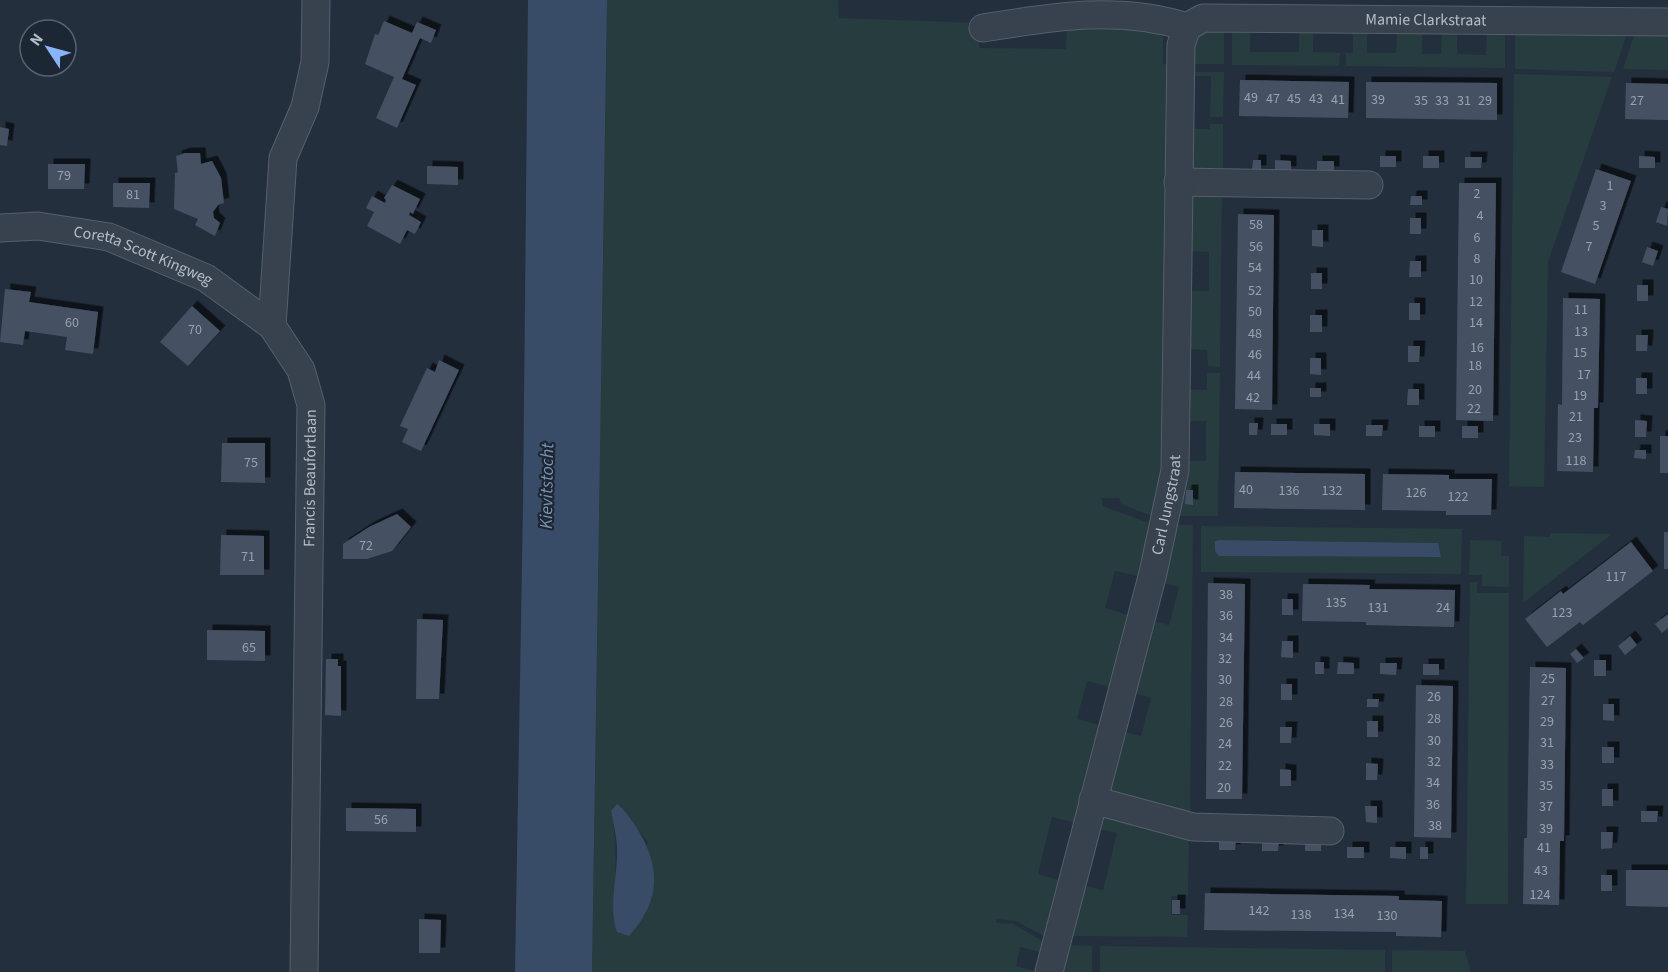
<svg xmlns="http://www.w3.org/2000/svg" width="1668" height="972" font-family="'Source Sans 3',sans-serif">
	<defs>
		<filter id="shadow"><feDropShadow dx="5.5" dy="-5.5" stdDeviation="0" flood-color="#0009"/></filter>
	</defs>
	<rect width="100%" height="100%" fill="#242f3e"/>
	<g fill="#263c3f" fill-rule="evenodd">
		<path d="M 607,0 L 838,0 L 839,18 L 979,23 L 979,48 L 1066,49 L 1067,18 L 1163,28 L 1163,64 L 1169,65 L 1163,475 L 1152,516 L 1121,504 L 1119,498 L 1101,498 L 1103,506 L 1151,524 L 1138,576 L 1115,571 L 1105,608 L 1128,615 L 1110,687 L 1087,681 L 1077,719 L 1100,725 L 1076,823 L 1052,817 L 1038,874 L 1061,881 L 1047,938 L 1016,921 L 996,919 L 997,923 L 1013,924 L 1046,943 L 1043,953 L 1020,947 L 1016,966 L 1039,972 L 592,972 ZM 611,811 L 636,827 L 648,842 L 614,921 C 614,884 619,848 611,811 Z"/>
		<polygon points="1224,27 1224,64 1188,64 1198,31"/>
		<polygon points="1232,28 1250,28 1250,52 1299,52 1299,29 1313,29 1313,52 1340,53 1339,66 1232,65"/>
		<polygon points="1353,29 1367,29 1367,53 1396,53 1397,30 1422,30 1422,54 1441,54 1442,30 1457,30 1457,54 1486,55 1487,31 1505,31 1505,68 1346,66 1346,53 1353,53"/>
		<polygon points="1515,31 1627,33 1614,72 1515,69"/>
		<polygon points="1635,33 1668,33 1668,70 1623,69"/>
		<polygon points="1188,72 1224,72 1223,117 1210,117 1211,76 1188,76"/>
		<polygon points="1514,74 1612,77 1548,262 1544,487 1509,486"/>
		<polygon points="1210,124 1223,124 1223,171 1196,171 1192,169 1187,129 1210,129"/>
		<polygon points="1222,192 1220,367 1208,366 1207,350 1184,349 1184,291 1209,291 1209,252 1185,251 1190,194"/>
		<polygon points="1207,373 1220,373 1218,516 1173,516 1182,461 1206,461 1206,421 1183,421 1183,389 1207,390"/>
		<polygon points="1170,525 1193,525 1190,817 1105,791 1118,730 1141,736 1151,698 1128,691 1146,619 1169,625 1179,587 1156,581"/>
		<path d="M 1201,526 L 1462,529 L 1461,574 L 1201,572 ZM 1219,540 L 1437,543 L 1441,557 L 1219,556 L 1215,551 L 1215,541 Z"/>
		<polygon points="1550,533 1612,534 1523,603 1524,536 1550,537"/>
		<polygon points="1470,540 1502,541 1501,556 1509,556 1509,587 1482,586 1482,575 1469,575"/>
		<polygon points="1470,582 1477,582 1477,593 1509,593 1508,904 1466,904"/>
		<polygon points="1105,816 1189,838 1188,895 1171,896 1171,915 1188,915 1187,937 1067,936 1080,885 1103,890 1117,833 1094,828"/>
		<polygon points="1065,945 1092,946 1092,972 1058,972"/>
		<polygon points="1100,946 1385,950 1385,972 1100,972"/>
		<polygon points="1392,950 1465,951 1471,972 1392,972"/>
	</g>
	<g fill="#394c67">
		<polygon points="528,0 607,0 592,972 515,972 523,505"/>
		<polygon points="1219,540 1438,543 1441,557 1219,556 1215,551 1215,541"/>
		<path d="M 617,804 C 625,810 629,817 635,825 C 661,865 662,900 629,936 L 617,932 C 609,907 616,883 617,857 C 618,842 614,826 611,811 Z"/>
	</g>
	<g fill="#455162" filter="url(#shadow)">
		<polygon points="384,21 412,33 417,22 436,30 431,43 420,38 402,79 416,85 397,128 376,118 394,77 365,64 375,34 378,35"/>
		<polygon points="1240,80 1349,82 1348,118 1239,116"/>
		<polygon points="1366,82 1497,83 1497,120 1366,118"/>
		<polygon points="1626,83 1668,84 1668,120 1625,119"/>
		<polygon points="0,127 9,129 7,146 0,145"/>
		<polygon points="185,153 200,153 201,164 212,161 221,178 224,203 218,205 213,212 214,218 220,223 215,236 195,225 198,219 174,209 175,173 178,172 176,156"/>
		<rect x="1380" y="156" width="16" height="11"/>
		<rect x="1423" y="156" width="16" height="12"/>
		<polygon points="1639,156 1655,157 1655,168 1639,168"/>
		<polygon points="1465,157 1482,157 1481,168 1465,168"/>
		<polygon points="1253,160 1261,160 1261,171 1252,171"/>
		<polygon points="1275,160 1291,161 1291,172 1275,171"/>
		<rect x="1317" y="161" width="17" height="11"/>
		<polygon points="48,164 85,164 84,189 48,189"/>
		<polygon points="427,166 458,167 458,185 427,184"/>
		<polygon points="1596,169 1631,181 1595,284 1561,272"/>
		<polygon points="113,183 150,183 149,208 113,207"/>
		<polygon points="1459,183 1496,183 1493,421 1456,420"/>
		<polygon points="392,185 420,199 413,214 410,212 409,215 421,222 415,234 407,230 400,244 367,226 374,212 366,208 372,196 385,203 386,200 384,198"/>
		<polygon points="1411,196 1422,196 1422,205 1410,205"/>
		<polygon points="1661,207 1668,209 1667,226 1656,222"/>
		<polygon points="1238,214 1274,215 1272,410 1235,409"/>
		<rect x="1410" y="218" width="11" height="16"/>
		<polygon points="1312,230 1323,230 1323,247 1312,246"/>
		<polygon points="1647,247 1658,251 1653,266 1642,262"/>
		<polygon points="1410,261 1421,261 1421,277 1409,277"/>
		<rect x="1311" y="273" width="11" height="16"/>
		<rect x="1637" y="285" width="11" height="16"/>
		<polygon points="5,289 31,292 29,302 98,312 93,354 65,350 67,337 25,331 23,345 0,342"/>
		<polygon points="1563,298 1600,299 1598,408 1594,408 1593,472 1557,471 1558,404 1562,405"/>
		<rect x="1409" y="303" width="11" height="17"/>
		<polygon points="192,306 220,331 188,366 160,342"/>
		<rect x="1310" y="315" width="12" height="17"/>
		<polygon points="1636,335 1648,335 1647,351 1636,351"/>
		<polygon points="1408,346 1420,346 1419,362 1408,362"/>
		<polygon points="1310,358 1321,358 1321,375 1310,374"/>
		<polygon points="439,360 459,370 421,451 402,442 408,429 400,426 427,368 435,372"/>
		<rect x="1636" y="378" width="11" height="16"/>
		<rect x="1310" y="388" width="11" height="9"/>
		<polygon points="1408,389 1419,389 1419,405 1407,405"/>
		<polygon points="1635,420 1647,421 1646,437 1635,437"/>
		<polygon points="1249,423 1258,423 1257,435 1249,435"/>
		<rect x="1271" y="424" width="16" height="11"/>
		<polygon points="1314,424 1330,424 1330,436 1314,435"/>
		<polygon points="1366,425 1383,425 1382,436 1366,436"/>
		<rect x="1419" y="426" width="16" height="11"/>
		<rect x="1462" y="426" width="16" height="12"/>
		<rect x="1660" y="436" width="8" height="37"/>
		<polygon points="222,443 265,443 265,483 221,482"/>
		<polygon points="1635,450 1646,450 1646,459 1634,458"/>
		<polygon points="1235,472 1365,474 1365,510 1234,508"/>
		<polygon points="1383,474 1449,475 1449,479 1492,479 1491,515 1446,515 1446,511 1382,510"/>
		<polygon points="1186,490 1193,490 1193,505 1185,504"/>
		<polygon points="397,514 411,527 392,551 367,559 343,559 343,544 369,527"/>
		<rect x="1664" y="532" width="4" height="37"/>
		<polygon points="221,535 264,536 264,575 220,575"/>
		<polygon points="1631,542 1653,571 1583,625 1580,622 1547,647 1525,619 1561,591 1563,594"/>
		<polygon points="1208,583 1245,584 1242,799 1206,799"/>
		<polygon points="1303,584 1370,585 1369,589 1455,590 1454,627 1366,625 1366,622 1302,621"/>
		<rect x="1282" y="599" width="11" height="16"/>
		<polygon points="1668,614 1668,628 1662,633 1655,624"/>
		<polygon points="417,619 443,620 439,699 416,699"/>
		<polygon points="207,630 265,631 265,661 207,660"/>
		<polygon points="1630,636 1637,645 1625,655 1618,646"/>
		<polygon points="1282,641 1293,641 1293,658 1281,657"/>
		<polygon points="1576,649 1584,658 1577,663 1570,654"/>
		<polygon points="326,659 338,659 338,666 341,666 341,716 325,715"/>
		<rect x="1594" y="660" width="12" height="16"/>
		<rect x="1315" y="662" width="9" height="12"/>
		<polygon points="1338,662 1354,663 1354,674 1337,674"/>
		<polygon points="1380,663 1397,663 1396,675 1380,674"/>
		<rect x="1423" y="664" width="16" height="11"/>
		<polygon points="1530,667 1566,668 1564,841 1560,841 1559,905 1523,904 1524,838 1527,838"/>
		<rect x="1281" y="684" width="11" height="16"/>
		<polygon points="1416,685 1453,686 1451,838 1414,837"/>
		<polygon points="1367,699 1379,699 1378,707 1367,707"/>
		<polygon points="1603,704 1614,704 1614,721 1603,720"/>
		<rect x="1367" y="721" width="11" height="16"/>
		<polygon points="1280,727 1292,727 1291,743 1280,743"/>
		<rect x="1602" y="747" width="12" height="16"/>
		<polygon points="1366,763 1378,764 1377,780 1366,780"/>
		<polygon points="1280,769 1291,770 1291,786 1280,786"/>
		<rect x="1602" y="789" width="11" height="17"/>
		<polygon points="1365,806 1377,806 1377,823 1366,822"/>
		<polygon points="346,808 416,809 416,832 346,831"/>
		<polygon points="1641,811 1658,811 1657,822 1641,822"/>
		<polygon points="1601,832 1613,832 1612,848 1601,849"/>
		<polygon points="1219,839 1236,839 1235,850 1219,850"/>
		<polygon points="1262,839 1279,839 1278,851 1262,851"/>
		<rect x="1305" y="840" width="16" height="11"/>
		<rect x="1347" y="847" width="17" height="11"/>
		<polygon points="1390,847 1406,847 1406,859 1390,858"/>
		<rect x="1420" y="847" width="8" height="12"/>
		<polygon points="1626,870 1668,870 1668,907 1626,906"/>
		<rect x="1601" y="875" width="11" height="16"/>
		<polygon points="1205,893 1399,896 1399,900 1442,901 1441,937 1396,936 1396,932 1204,930"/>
		<rect x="1172" y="900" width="8" height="14"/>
		<polygon points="419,919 441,920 440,953 419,953"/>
	</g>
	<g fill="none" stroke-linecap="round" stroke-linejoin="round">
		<g stroke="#565f6c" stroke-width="29">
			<g id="minor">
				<path d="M 983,28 C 1051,17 1119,5 1187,27"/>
				<polyline points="1178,182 1369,185"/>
				<path id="s1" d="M 0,228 L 38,226 L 109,237 L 206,278 L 272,326"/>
				<polyline points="1093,800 1193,827 1330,831"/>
				<path id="s2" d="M 304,972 L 311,405 L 301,370 L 272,326 L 283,158 L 305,107 L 315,62 L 316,0"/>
				<path id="s3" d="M 1049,972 L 1153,573 L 1175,470 L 1181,45 L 1187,27 L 1203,18 L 1668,22"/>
			</g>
		</g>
		<use href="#minor" stroke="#38414e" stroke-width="27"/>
	</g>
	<g text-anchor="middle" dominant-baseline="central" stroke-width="4.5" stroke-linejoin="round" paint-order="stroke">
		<g font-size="14" fill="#98a1af">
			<text x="1251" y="98">49</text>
			<text x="1273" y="99">47</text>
			<text x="1294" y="99">45</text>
			<text x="1316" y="99">43</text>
			<text x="1338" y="100">41</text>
			<text x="1378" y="100">39</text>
			<text x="1421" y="101">35</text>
			<text x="1442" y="101">33</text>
			<text x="1464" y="101">31</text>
			<text x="1485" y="101">29</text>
			<text x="1637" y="101">27</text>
			<text x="64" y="176">79</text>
			<text x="1610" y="186">1</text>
			<text x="1477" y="194">2</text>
			<text x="133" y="195">81</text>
			<text x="1603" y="206">3</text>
			<text x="1480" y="216">4</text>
			<text x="1256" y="225">58</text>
			<text x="1596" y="226">5</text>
			<text x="1477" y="238">6</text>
			<text x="1256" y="247">56</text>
			<text x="1589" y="247">7</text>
			<text x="1477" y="259">8</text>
			<text x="1255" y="268">54</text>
			<text x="1476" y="280">10</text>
			<text x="1255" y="291">52</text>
			<text x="1476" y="302">12</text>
			<text x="1581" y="310">11</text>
			<text x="1255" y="312">50</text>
			<text x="72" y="323">60</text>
			<text x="1476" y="323">14</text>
			<text x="195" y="330">70</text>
			<text x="1581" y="332">13</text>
			<text x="1255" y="334">48</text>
			<text x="1477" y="348">16</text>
			<text x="1580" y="353">15</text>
			<text x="1255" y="355">46</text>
			<text x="1475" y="366">18</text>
			<text x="1584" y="375">17</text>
			<text x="1254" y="376">44</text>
			<text x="1475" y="390">20</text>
			<text x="1580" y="396">19</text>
			<text x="1253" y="398">42</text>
			<text x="1474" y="409">22</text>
			<text x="1576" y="417">21</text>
			<text x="1575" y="438">23</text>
			<text x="1576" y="461">118</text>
			<text x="251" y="463">75</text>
			<text x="1246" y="490">40</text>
			<text x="1289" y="491">136</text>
			<text x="1332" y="491">132</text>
			<text x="1416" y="493">126</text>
			<text x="1458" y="497">122</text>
			<text x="366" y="546">72</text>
			<text x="248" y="557">71</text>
			<text x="1616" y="577">117</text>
			<text x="1226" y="595">38</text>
			<text x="1336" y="603">135</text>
			<text x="1378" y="608">131</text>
			<text x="1443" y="608">24</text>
			<text x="1562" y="613">123</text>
			<text x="1226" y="616">36</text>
			<text x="1226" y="638">34</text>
			<text x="249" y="648">65</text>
			<text x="1225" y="659">32</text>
			<text x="1548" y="679">25</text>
			<text x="1225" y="680">30</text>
			<text x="1434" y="697">26</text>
			<text x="1548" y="701">27</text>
			<text x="1226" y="702">28</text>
			<text x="1434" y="719">28</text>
			<text x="1547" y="722">29</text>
			<text x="1226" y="723">26</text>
			<text x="1434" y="741">30</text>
			<text x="1547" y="743">31</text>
			<text x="1225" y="744">24</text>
			<text x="1434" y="762">32</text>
			<text x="1547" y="765">33</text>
			<text x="1225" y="766">22</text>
			<text x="1433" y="783">34</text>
			<text x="1546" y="786">35</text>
			<text x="1224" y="788">20</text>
			<text x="1433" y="805">36</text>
			<text x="1546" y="807">37</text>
			<text x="381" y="820">56</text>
			<text x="1435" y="826">38</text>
			<text x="1546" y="829">39</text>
			<text x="1544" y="848">41</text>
			<text x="1541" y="871">43</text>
			<text x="1540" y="895">124</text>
			<text x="1259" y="911">142</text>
			<text x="1344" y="914">134</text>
			<text x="1301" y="915">138</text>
			<text x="1387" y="916">130</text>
		</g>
		<g font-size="16" fill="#b4bcc9" stroke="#1d2633">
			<text stroke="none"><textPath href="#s3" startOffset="1203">Mamie Clarkstraat</textPath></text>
			<text stroke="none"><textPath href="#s1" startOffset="148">Coretta Scott Kingweg</textPath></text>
			<text stroke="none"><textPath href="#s2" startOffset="494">Francis Beaufortlaan</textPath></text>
			<text stroke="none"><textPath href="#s3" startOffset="482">Carl Jungstraat</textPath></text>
		</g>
		<g font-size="18" font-style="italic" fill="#7c92b1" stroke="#1d2633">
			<text transform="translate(547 486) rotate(-89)">Kievitstocht</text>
		</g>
	</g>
	<g transform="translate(48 48) rotate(306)"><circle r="28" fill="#1d2633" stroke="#59626f" stroke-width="1.5"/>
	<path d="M0-4.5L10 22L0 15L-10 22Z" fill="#8ab4f8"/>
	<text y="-9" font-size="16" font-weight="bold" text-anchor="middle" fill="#b4bcc9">N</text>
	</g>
</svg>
